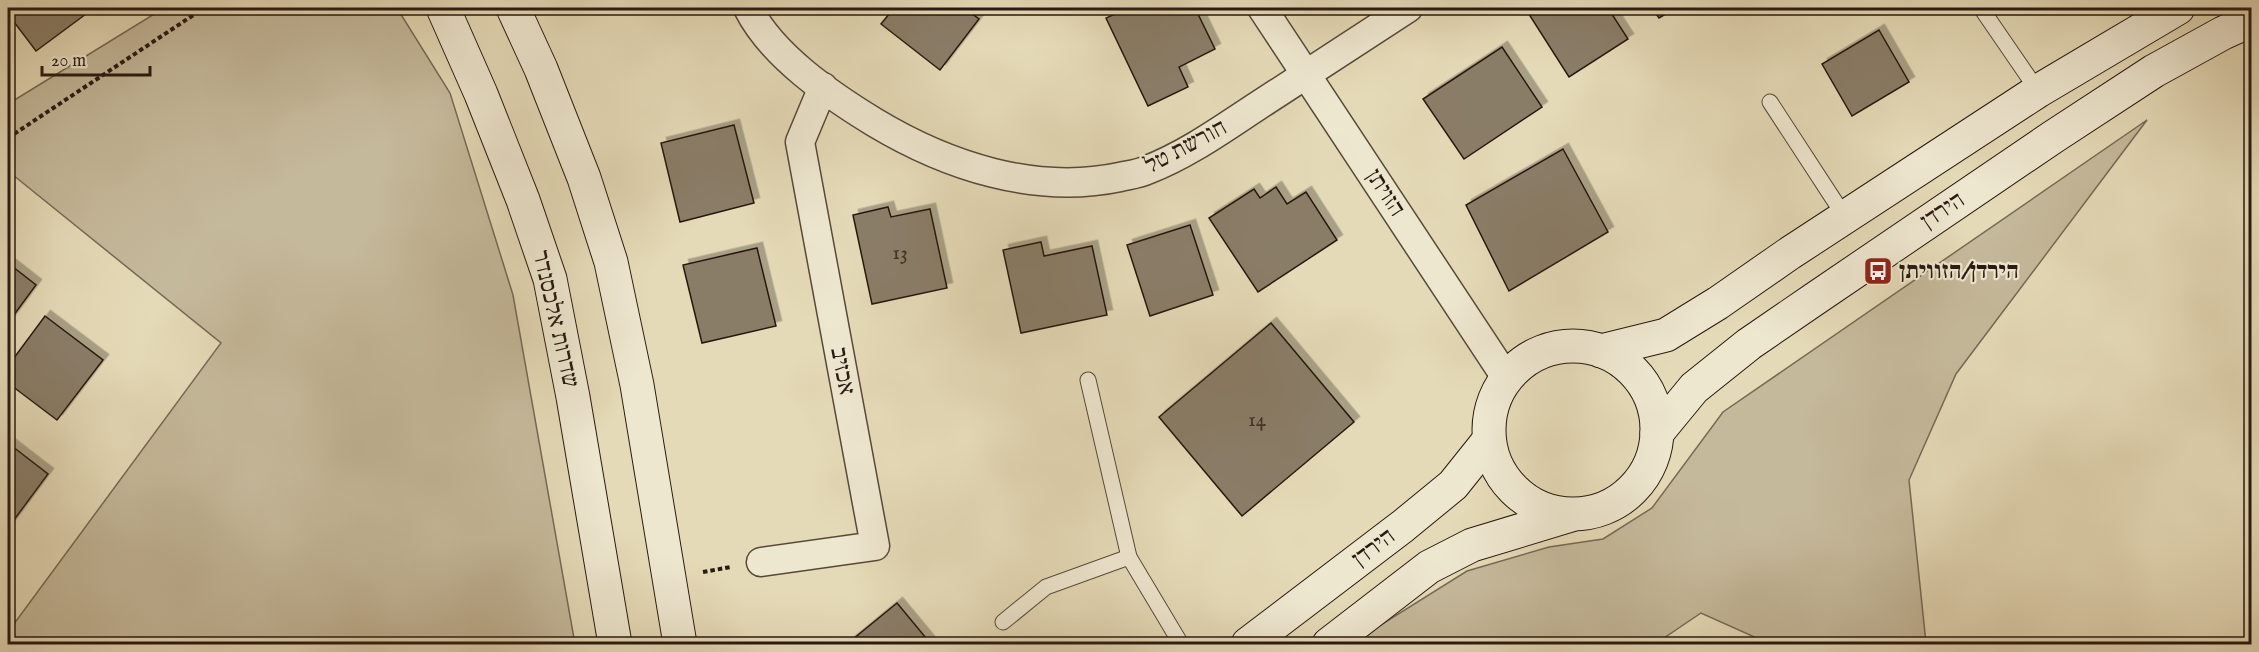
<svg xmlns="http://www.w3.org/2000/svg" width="2259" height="652" font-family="'IM FELL English','Frank Ruhl Libre',serif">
	<defs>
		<filter id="shadow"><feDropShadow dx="5.5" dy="-5.5" stdDeviation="0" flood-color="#0004"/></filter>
	</defs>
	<rect width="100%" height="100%" fill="#e5dab7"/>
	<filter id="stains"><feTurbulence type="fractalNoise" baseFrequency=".00333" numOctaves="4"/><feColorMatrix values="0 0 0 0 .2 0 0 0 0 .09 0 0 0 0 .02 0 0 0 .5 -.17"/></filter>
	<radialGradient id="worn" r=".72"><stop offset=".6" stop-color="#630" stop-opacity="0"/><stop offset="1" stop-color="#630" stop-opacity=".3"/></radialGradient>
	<g fill="#c5b99b" stroke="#766956" stroke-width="1.5">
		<polygon points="164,8 397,8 450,93 513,295 575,644 8,644 8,632 221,343 8,171 8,104"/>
		<polygon points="2147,120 1956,374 1909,480 1926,643 1925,644 1770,644 1701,613 1655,644 1356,644 1379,626 1467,571 1549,547 1603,539 1652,508 1723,412"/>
	</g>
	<g fill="#8a7d67" stroke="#281911" stroke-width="1.5" filter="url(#shadow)">
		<polygon points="8,8 94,8 36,51 8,14"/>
		<polygon points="894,8 964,8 979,19 940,70 881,24"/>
		<polygon points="1128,8 1195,8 1215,49 1179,67 1188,87 1148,106 1106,18"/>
		<polygon points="1525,8 1608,8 1628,39 1569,77"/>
		<polygon points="1652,8 1676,8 1659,18"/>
		<polygon points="1879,30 1909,82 1852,116 1822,64"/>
		<polygon points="1502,47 1542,107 1464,159 1423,99"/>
		<polygon points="734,125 754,203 680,222 661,143"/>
		<polygon points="1563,149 1608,232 1509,291 1466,205"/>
		<polygon points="1276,187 1287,204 1306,192 1337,240 1258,292 1209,218 1254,189 1260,198"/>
		<polygon points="888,207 891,217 930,209 947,288 872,304 853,215"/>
		<polygon points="1190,225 1213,295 1150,316 1127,245"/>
		<polygon points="1041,242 1044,256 1092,246 1107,315 1021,333 1003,250"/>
		<polygon points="757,248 776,326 702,343 683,265"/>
		<polygon points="8,263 36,285 8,323"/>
		<polygon points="45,316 103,360 57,420 8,383 8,366"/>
		<polygon points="1271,323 1354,422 1242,516 1159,417"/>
		<polygon points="8,443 48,474 8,528"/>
		<polygon points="897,603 931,644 847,644"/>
	</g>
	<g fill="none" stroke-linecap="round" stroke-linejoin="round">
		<g stroke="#57493a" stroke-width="17">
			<g id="lane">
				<polyline points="1981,8 2038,91"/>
				<polyline points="1770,102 1845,217"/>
				<polyline points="1088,380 1129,557 1181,644"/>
				<polyline points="1003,622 1046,587 1129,557"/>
			</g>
		</g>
		<g stroke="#57493a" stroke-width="31">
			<g id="street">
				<path d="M 748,8 C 772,56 830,95 874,122 C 947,166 1035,195 1120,177 C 1129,175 1139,174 1147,170 C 1186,155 1221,130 1256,107 C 1307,74 1358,41 1408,8"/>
				<polyline points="1262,8 1507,379"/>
				<polyline points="761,562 875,546 800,142 823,87"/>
			</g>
		</g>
		<g stroke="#281911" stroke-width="35">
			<g id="secondary">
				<polyline points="443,8 481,94 523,200 550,279 573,397 615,644"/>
				<polyline points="513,8 541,69 584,178 611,262 637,385 680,644"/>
				<circle cx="1573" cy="430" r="84"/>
				<polyline points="1601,351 1666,335 1718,303 1790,253 2038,91 2178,8"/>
				<polyline points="1657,433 1694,388 1749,344 1819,296 2053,137 2154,71 2223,33 2252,20"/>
				<polyline points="1248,644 1403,526 1453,485 1489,440"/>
				<polyline points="1329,644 1429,567 1472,545 1571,515"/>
			</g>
		</g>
		<g stroke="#281911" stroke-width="4" stroke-dasharray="4.5 3" stroke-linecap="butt">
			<polyline points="8,138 204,8"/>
			<polyline points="703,572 731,567"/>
		</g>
		<use href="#lane" stroke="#eee7d0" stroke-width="15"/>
		<use href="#street" stroke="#eee7d0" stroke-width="28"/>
		<use href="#secondary" stroke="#eee7d0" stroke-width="33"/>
	</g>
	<defs>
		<g id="bus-square" transform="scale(1.5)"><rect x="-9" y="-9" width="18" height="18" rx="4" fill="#8f2418" stroke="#eee7d0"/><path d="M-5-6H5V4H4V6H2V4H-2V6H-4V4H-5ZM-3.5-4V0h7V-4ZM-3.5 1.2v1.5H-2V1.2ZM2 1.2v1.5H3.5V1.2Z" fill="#fff"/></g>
	</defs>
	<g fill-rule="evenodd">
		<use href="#bus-square" x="1878" y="271"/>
	</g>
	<g text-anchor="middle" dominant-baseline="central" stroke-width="4.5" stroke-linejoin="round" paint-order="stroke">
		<g font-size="21" fill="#403226">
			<text x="900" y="253">13</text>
			<text x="1257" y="420">14</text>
		</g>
		<g font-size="24" fill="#281911" stroke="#eee7d0">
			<text transform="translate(1186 147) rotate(-28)">חורשת טל</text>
			<text transform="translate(1385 193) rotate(57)">הזויתן</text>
			<text transform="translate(1943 211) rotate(-34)">הירדן</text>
			<text transform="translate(555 319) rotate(77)">שדרות אלכסנדר</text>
			<text transform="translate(842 371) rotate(79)">אכזיב</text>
			<text transform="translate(1374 548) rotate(-37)">הירדן</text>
		</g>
		<g font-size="24" font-weight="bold" fill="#281911" stroke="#eee7d0" text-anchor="start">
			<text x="1899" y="271">הירדן/הזוויתן</text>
		</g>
	</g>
	<rect width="2259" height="652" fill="none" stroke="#e5dab7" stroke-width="30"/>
	<rect x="9" y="9" width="2241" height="634" fill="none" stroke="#281911" stroke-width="3"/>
	<rect x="15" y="15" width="2229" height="622" fill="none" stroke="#281911" stroke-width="1.5"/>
	<path d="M42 66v9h108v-9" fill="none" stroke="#281911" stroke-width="3"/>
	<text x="51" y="66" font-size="18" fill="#281911" stroke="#eee7d0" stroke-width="4.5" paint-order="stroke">20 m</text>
	<rect width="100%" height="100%" filter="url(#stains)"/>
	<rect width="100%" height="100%" fill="url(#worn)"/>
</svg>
